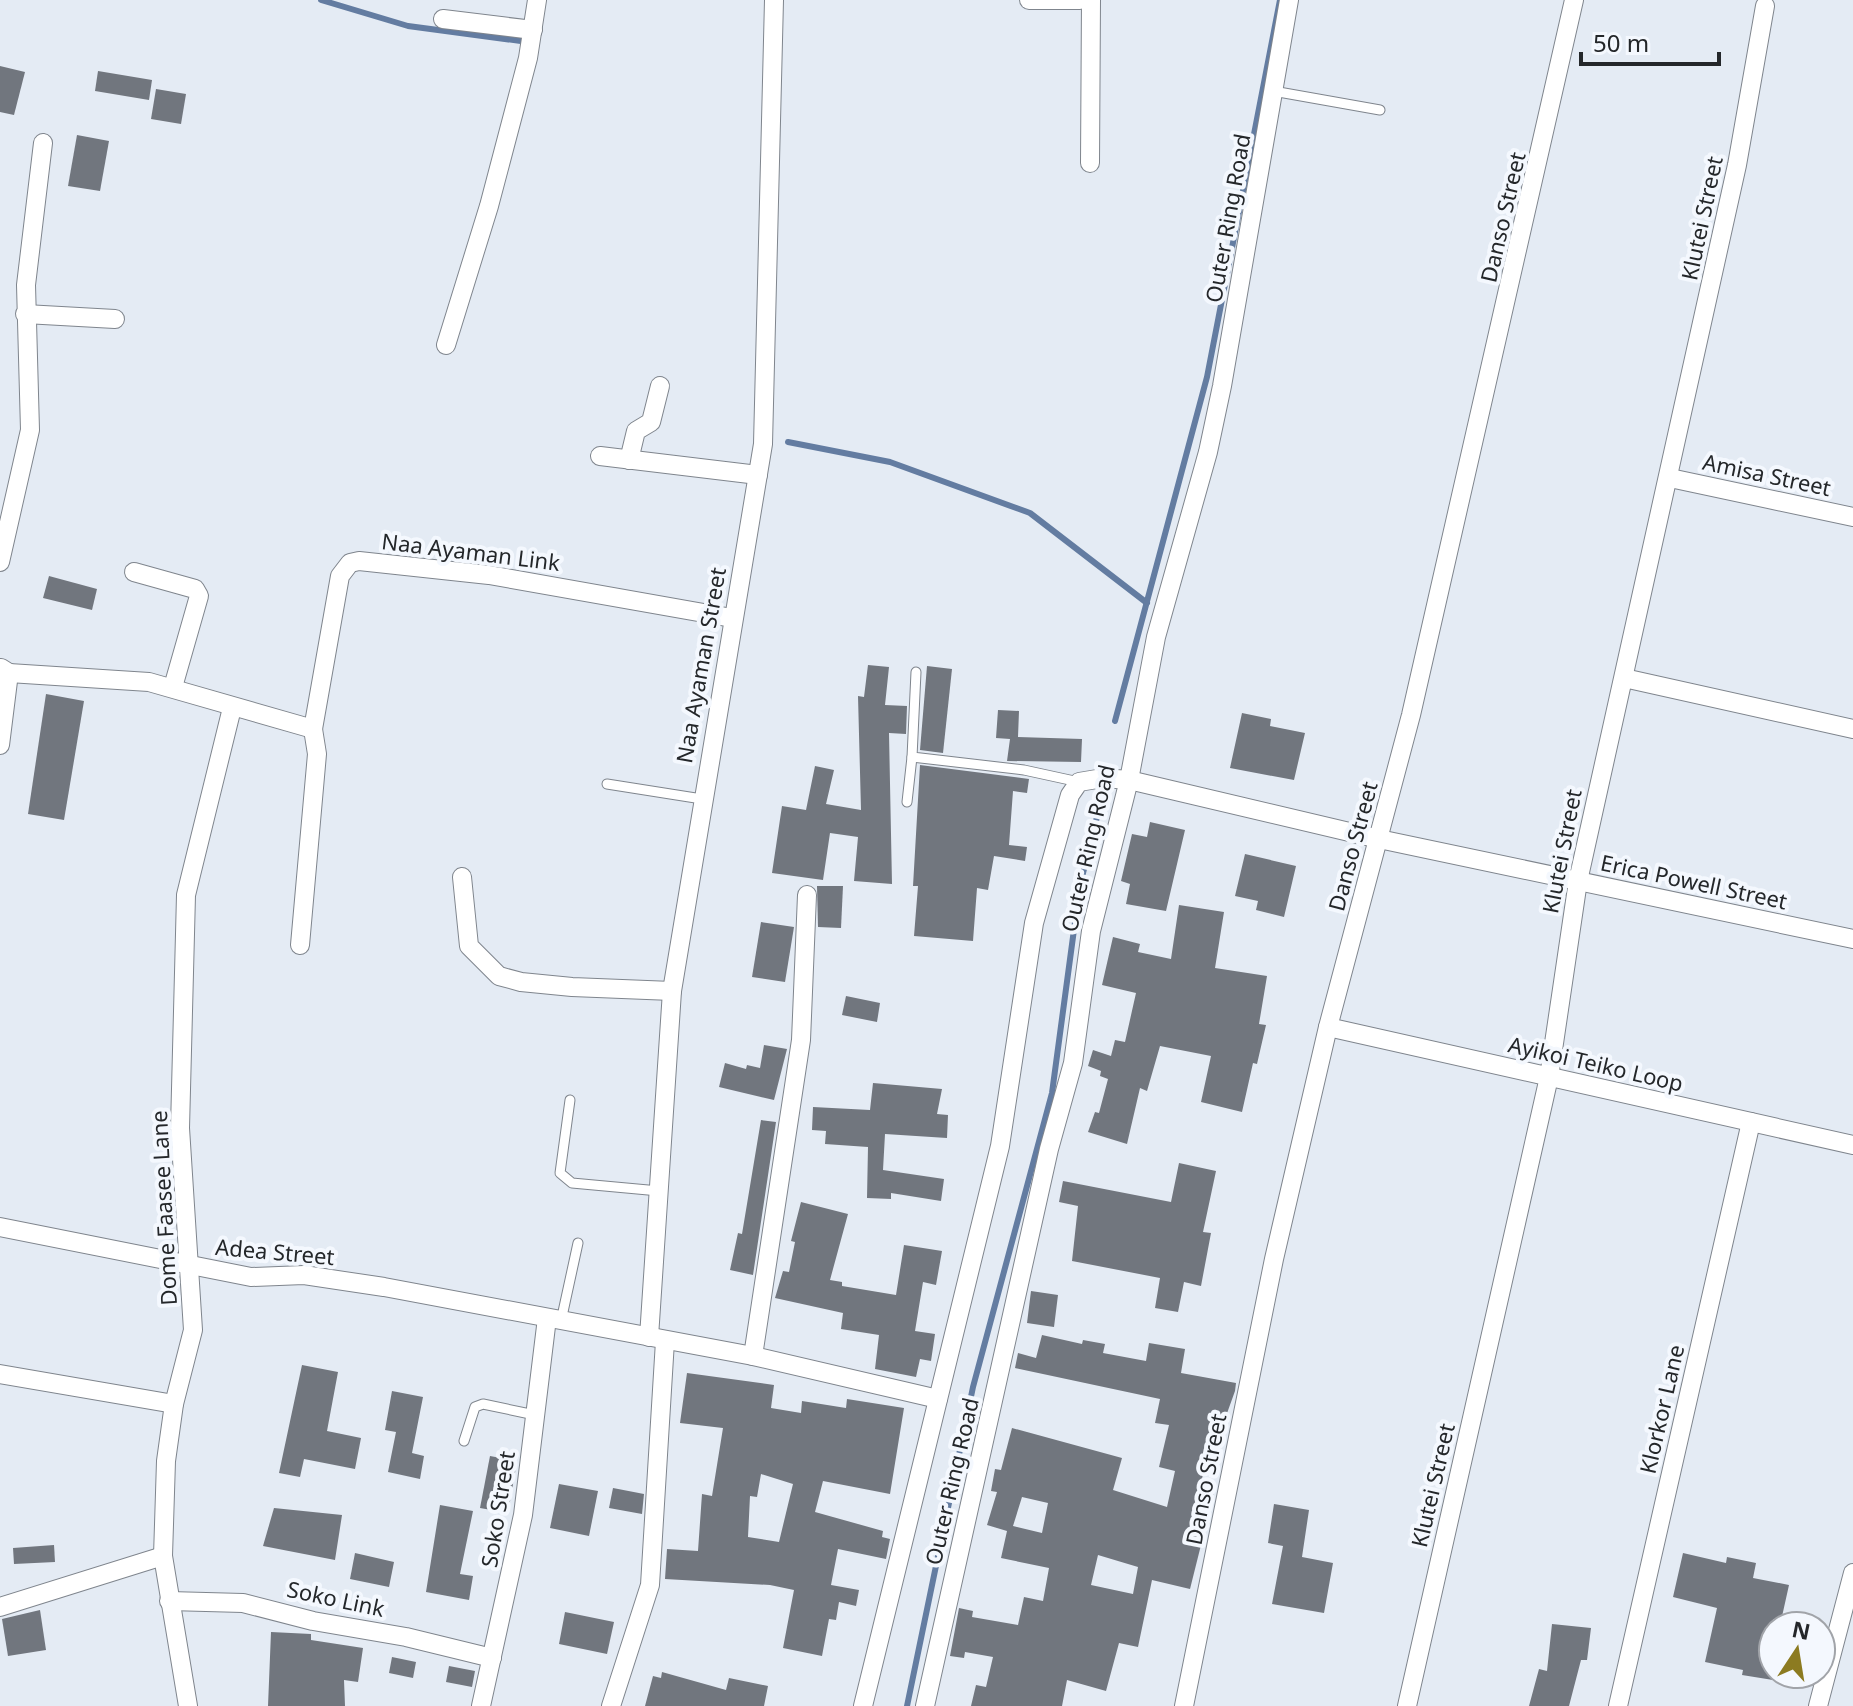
<svg xmlns="http://www.w3.org/2000/svg" width="1853" height="1706" font-family="'Noto Sans',sans-serif">
	<rect width="100%" height="100%" fill="#e4ebf4"/>
	<g fill="none" stroke-linecap="round" stroke-linejoin="round">
		<g stroke="#637ca1" stroke-width="6">
			<polyline points="321,0 408,26 528,42"/>
			<polyline points="788,442 890,462 1030,513 1147,603"/>
			<polyline points="1115,721 1207,377 1280,0"/>
			<polyline points="907,1706 973,1387 1052,1093 1080,885 1103,793"/>
		</g>
	</g>
	<g fill="#71767e" fill-rule="evenodd">
		<polygon points="0,66 25,72 14,115 0,112"/>
		<polygon points="98,71 152,80 149,100 95,91"/>
		<polygon points="156,89 186,94 181,124 151,119"/>
		<polygon points="77,135 109,141 100,191 68,186"/>
		<polygon points="49,576 97,589 92,610 43,598"/>
		<polygon points="868,665 889,667 885,705 907,706 906,734 889,733 892,884 854,881 858,837 830,833 823,880 772,873 782,806 806,810 815,766 834,770 826,804 861,810 858,696 864,697"/>
		<polygon points="927,666 952,669 943,753 920,750"/>
		<polygon points="46,694 84,701 64,820 28,814"/>
		<polygon points="998,710 1019,711 1018,737 1082,739 1081,762 1007,761 1010,739 996,738"/>
		<polygon points="1242,713 1271,719 1270,726 1305,733 1294,780 1230,768"/>
		<polygon points="920,765 1029,779 1027,793 1013,791 1009,845 1027,847 1025,861 994,856 988,890 977,888 973,941 914,936 918,886 913,886"/>
		<polygon points="1150,822 1185,830 1166,911 1126,904 1130,884 1121,881 1132,834 1147,837"/>
		<polygon points="1245,854 1296,866 1284,917 1256,910 1258,901 1235,896"/>
		<polygon points="817,886 843,886 841,928 818,927"/>
		<polygon points="1179,905 1224,912 1215,968 1267,976 1259,1024 1266,1025 1257,1064 1253,1063 1242,1112 1201,1102 1211,1056 1160,1046 1147,1091 1140,1088 1127,1144 1088,1132 1095,1112 1099,1113 1108,1079 1100,1076 1101,1071 1088,1066 1093,1050 1111,1056 1115,1040 1125,1042 1136,993 1102,985 1113,937 1140,944 1138,952 1171,959"/>
		<polygon points="761,922 794,927 785,982 752,977"/>
		<polygon points="846,996 880,1003 877,1022 842,1015"/>
		<polygon points="764,1045 787,1049 774,1100 719,1087 725,1063 746,1069 747,1065 760,1068"/>
		<polygon points="873,1083 942,1089 937,1114 948,1115 947,1138 885,1134 883,1170 944,1179 941,1201 891,1193 891,1199 867,1198 868,1147 825,1144 826,1131 812,1130 813,1107 870,1110"/>
		<polygon points="761,1120 776,1122 753,1275 730,1270 738,1233 742,1234"/>
		<polygon points="1179,1163 1216,1171 1203,1232 1211,1233 1201,1286 1184,1282 1178,1312 1155,1308 1160,1278 1072,1261 1078,1206 1059,1202 1063,1181 1171,1202"/>
		<polygon points="801,1202 848,1214 830,1280 842,1282 842,1286 896,1295 904,1245 942,1251 936,1285 923,1282 915,1331 935,1334 931,1361 920,1359 916,1377 875,1369 879,1335 841,1329 843,1313 775,1298 783,1271 789,1272 795,1242 791,1241"/>
		<polygon points="1031,1291 1058,1295 1054,1327 1027,1323"/>
		<path d="M 1042,1335 L 1082,1344 L 1083,1340 L 1105,1344 L 1103,1353 L 1146,1361 L 1149,1343 L 1185,1349 L 1181,1373 L 1236,1383 L 1235,1391 L 1221,1430 L 1215,1429 L 1200,1486 L 1215,1489 L 1190,1589 L 1152,1580 L 1138,1647 L 1119,1643 L 1106,1691 L 1067,1680 L 1062,1706 L 971,1706 L 976,1685 L 986,1687 L 993,1657 L 965,1652 L 964,1658 L 950,1656 L 959,1608 L 973,1611 L 972,1617 L 1018,1625 L 1024,1597 L 1043,1601 L 1049,1568 L 1001,1558 L 1007,1531 L 987,1525 L 997,1492 L 991,1491 L 995,1469 L 1001,1470 L 1012,1428 L 1122,1458 L 1113,1490 L 1167,1507 L 1175,1471 L 1159,1467 L 1169,1425 L 1155,1423 L 1160,1399 L 1015,1368 L 1018,1353 L 1036,1358 ZM 1022,1497 L 1048,1503 L 1042,1533 L 1013,1526 ZM 1098,1555 L 1138,1567 L 1133,1594 L 1091,1585 Z"/>
		<polygon points="302,1365 338,1372 327,1431 361,1438 355,1469 304,1459 300,1477 279,1473"/>
		<path d="M 687,1373 L 774,1385 L 771,1408 L 801,1413 L 802,1401 L 846,1408 L 847,1399 L 904,1408 L 890,1494 L 823,1481 L 815,1512 L 883,1531 L 882,1537 L 890,1539 L 886,1559 L 838,1549 L 831,1585 L 859,1590 L 856,1606 L 839,1602 L 836,1620 L 829,1619 L 822,1656 L 783,1648 L 794,1590 L 770,1585 L 665,1579 L 667,1549 L 698,1551 L 702,1494 L 712,1496 L 723,1428 L 680,1423 ZM 761,1474 L 793,1484 L 779,1542 L 748,1537 L 750,1496 L 757,1497 Z"/>
		<polygon points="392,1391 423,1397 412,1453 424,1456 420,1479 388,1472 396,1432 385,1430"/>
		<polygon points="490,1456 517,1461 508,1513 480,1508"/>
		<polygon points="559,1484 598,1491 589,1536 550,1528"/>
		<polygon points="613,1488 644,1494 642,1514 609,1508"/>
		<polygon points="1274,1504 1309,1510 1302,1557 1333,1563 1324,1613 1272,1604 1283,1546 1268,1543"/>
		<polygon points="440,1505 473,1511 460,1574 473,1576 469,1600 426,1592"/>
		<polygon points="274,1508 342,1515 335,1560 263,1546"/>
		<polygon points="54,1545 55,1562 14,1564 13,1548"/>
		<polygon points="355,1553 394,1562 389,1587 350,1579"/>
		<polygon points="1683,1553 1726,1563 1727,1557 1756,1563 1753,1578 1789,1585 1781,1621 1773,1619 1773,1680 1742,1675 1743,1670 1705,1662 1717,1608 1673,1597"/>
		<polygon points="40,1610 46,1650 8,1656 2,1619"/>
		<polygon points="565,1612 614,1622 607,1654 559,1644"/>
		<polygon points="1552,1624 1591,1628 1587,1660 1581,1660 1569,1706 1529,1706 1539,1669 1547,1671"/>
		<polygon points="271,1632 311,1634 311,1640 363,1648 358,1682 344,1680 345,1706 268,1706"/>
		<polygon points="392,1657 416,1662 413,1678 389,1673"/>
		<polygon points="449,1666 475,1671 472,1687 446,1682"/>
		<polygon points="662,1672 726,1690 729,1678 768,1686 764,1706 645,1706 653,1676 661,1678"/>
	</g>
	<g fill="none" stroke-linecap="round" stroke-linejoin="round">
		<g stroke="#7f858d" stroke-width="11">
			<g id="service">
				<polyline points="1273,91 1380,110"/>
				<polyline points="916,672 912,757 1024,770 1079,782"/>
				<polyline points="607,784 702,799"/>
				<polyline points="907,802 912,757"/>
				<polyline points="570,1100 560,1173 572,1183 659,1191"/>
				<polyline points="561,1321 578,1243"/>
				<polyline points="464,1441 475,1407 483,1404 535,1415"/>
			</g>
		</g>
		<g stroke="#7f858d" stroke-width="20">
			<g id="minor">
				<polyline points="1029,0 1080,0"/>
				<polyline points="443,19 533,30"/>
				<polyline points="1090,163 1091,0"/>
				<polyline points="25,314 115,319"/>
				<polyline points="446,345 489,206 528,58 537,0"/>
				<polyline points="600,456 758,475"/>
				<polyline points="629,460 636,431 651,422 660,386"/>
				<polyline points="1670,478 1853,517"/>
				<polyline points="0,562 30,430 26,285 43,143"/>
				<polyline points="134,572 195,589 199,596 173,687"/>
				<polyline points="9,673 149,682 313,729 340,576 350,563 359,561 489,575 732,618"/>
				<polyline points="1624,678 1853,729"/>
				<polyline points="0,745 9,673 1,668"/>
				<polyline points="462,877 469,946 499,976 521,982 572,987 672,991"/>
				<polyline points="300,945 317,754 313,729"/>
				<polyline points="1328,1027 1853,1145"/>
				<polyline points="0,1227 251,1277 304,1275 384,1287 753,1356 938,1399"/>
				<polyline points="649,1337 672,991 763,444 774,0"/>
				<polyline points="753,1356 801,1040 807,895"/>
				<polyline points="0,1374 174,1404"/>
				<polyline points="169,1601 243,1603 313,1621 406,1637 492,1658"/>
				<polyline points="0,1607 163,1556"/>
				<polyline points="188,1706 163,1556 166,1461 174,1404 193,1330 180,1128 186,895 232,708"/>
				<polyline points="481,1706 523,1515 547,1318"/>
				<polyline points="611,1706 650,1585 665,1341"/>
				<polyline points="863,1706 1000,1146 1034,923 1070,795 1079,782 1103,778 1129,780 1379,839 1853,939"/>
				<polyline points="925,1706 1049,1149 1073,1063 1091,931 1129,780 1156,637 1208,452 1222,386 1289,0"/>
				<polyline points="1184,1706 1274,1259 1328,1027 1411,715 1574,0"/>
				<polyline points="1407,1706 1549,1077 1578,881 1737,165 1765,6"/>
				<polyline points="1618,1706 1751,1122"/>
				<polyline points="1818,1706 1853,1573"/>
			</g>
		</g>
		<use href="#service" stroke="#fff" stroke-width="9"/>
		<use href="#minor" stroke="#fff" stroke-width="18"/>
	</g>
	<g text-anchor="middle" dominant-baseline="central" stroke-width="8" stroke-linejoin="round" paint-order="stroke">
		<g font-size="22" fill="#24272a" stroke="#f4f8fe">
			<text transform="translate(1502 217) rotate(-77)">Danso Street</text>
			<text transform="translate(1227 218) rotate(-80)">Outer Ring Road</text>
			<text transform="translate(1701 218) rotate(-78)">Klutei Street</text>
			<text transform="translate(1767 474) rotate(12)">Amisa Street</text>
			<text transform="translate(471 551) rotate(7)">Naa Ayaman Link</text>
			<text transform="translate(700 665) rotate(-80)">Naa Ayaman Street</text>
			<text transform="translate(1352 846) rotate(-75)">Danso Street</text>
			<text transform="translate(1087 848) rotate(-77)">Outer Ring Road</text>
			<text transform="translate(1561 851) rotate(-79)">Klutei Street</text>
			<text transform="translate(1694 881) rotate(12)">Erica Powell Street</text>
			<text transform="translate(1596 1063) rotate(13)">Ayikoi Teiko Loop</text>
			<text transform="translate(163 1208) rotate(-93)">Dome Faasee Lane</text>
			<text transform="translate(275 1251) rotate(5)">Adea Street</text>
			<text transform="translate(1661 1409) rotate(-77)">Klorkor Lane</text>
			<text transform="translate(1205 1479) rotate(-79)">Danso Street</text>
			<text transform="translate(951 1481) rotate(-77)">Outer Ring Road</text>
			<text transform="translate(1432 1485) rotate(-77)">Klutei Street</text>
			<text transform="translate(497 1509) rotate(-81)">Soko Street</text>
			<text transform="translate(336 1598) rotate(12)">Soko Link</text>
		</g>
	</g>
	<g transform="translate(1797 1650) rotate(12)"><circle r="38" fill="#f4f8fe" stroke="#a1a4a9" stroke-width="2"/>
	<path d="M0-6L14 30L0 20L-14 30Z" fill="#8c7b21"/>
	<text y="-12" font-size="22" font-weight="bold" text-anchor="middle" fill="#24272a">N</text>
	</g>
	<path d="M1581 52v12h138v-12" fill="none" stroke="#24272a" stroke-width="4"/>
	<text x="1593" y="52" font-size="24" fill="#24272a" stroke="#f4f8fe" stroke-width="6" paint-order="stroke">50 m</text>
</svg>
